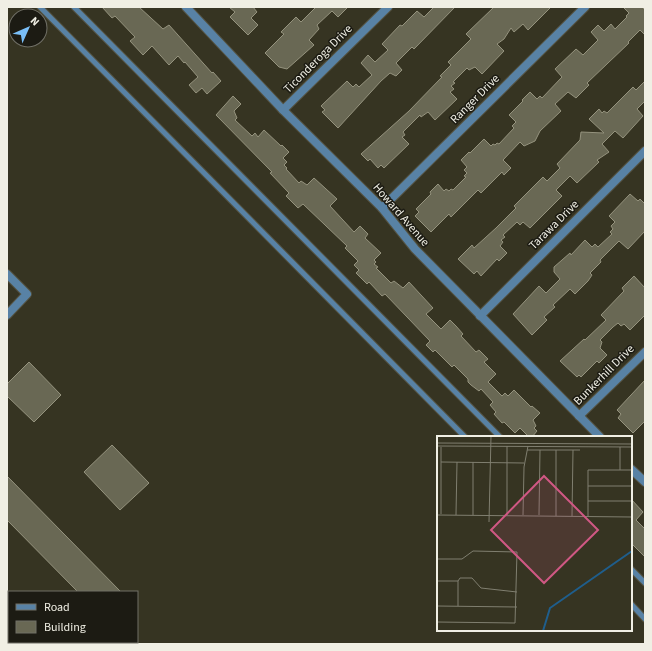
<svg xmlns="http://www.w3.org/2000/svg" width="652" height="651" font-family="'Source Sans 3',sans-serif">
	<rect width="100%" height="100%" fill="#363422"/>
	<g fill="#696854" stroke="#95937e">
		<polygon points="102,7 139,7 163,29 169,25 212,73 213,72 221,81 207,94 202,88 196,93 189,85 198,77 185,62 184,63 178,56 169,65 152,46 143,55 130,41 135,37 115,16 112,18"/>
		<polygon points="229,7 253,7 257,12 251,18 258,25 248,35 230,17 235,12"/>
		<polygon points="316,7 348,7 338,17 332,11 317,25 319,29 309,40 314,45 287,69 279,67 265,53 284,34 281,32 296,17 301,22"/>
		<polygon points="434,7 455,7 414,49 412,47 396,63 402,70 396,76 390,73 381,81 338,128 322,112 325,110 321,106 347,81 353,87 356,84 359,87 372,75 361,63 368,55 375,62 388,50 382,44 400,25 402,26 417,11 424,17"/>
		<polygon points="494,7 551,7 528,30 523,24 514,32 511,28 504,39 497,44 504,51 482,74 475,67 469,70 467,68 453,82 455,83 451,86 454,89 450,92 457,99 435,120 428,112 421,117 420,115 403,132 405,135 402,137 409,144 384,168 381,165 378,168 370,159 368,161 361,154 409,111 442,77 440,76 451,65 448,62 471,39 466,34"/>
		<polygon points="623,7 642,7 645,10 645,35 640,30 628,42 629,43 587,83 589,85 576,98 568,92 555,104 561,111 540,131 535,141 524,146 520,142 503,160 511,168 504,175 502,172 481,193 478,190 451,217 449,214 431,232 415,216 419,212 416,209 431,194 430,192 438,184 444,191 446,189 449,191 451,189 453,190 466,177 464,176 467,173 464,170 467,167 461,160 469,152 470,153 484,139 491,146 493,144 495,145 497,143 499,144 514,128 512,126 516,122 509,115 523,101 522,100 530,92 537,99 540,96 542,98 562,77 555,69 576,49 583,55 598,40 591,32 598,25 604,31 611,24 615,29 627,17 626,16 629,13"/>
		<polygon points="645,81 645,101 637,109 643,116 623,138 615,131 602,144 609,152 597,160 599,162 577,183 570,176 556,190 562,196 530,228 523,222 520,225 517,222 503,235 505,237 501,240 503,242 500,246 507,253 499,261 497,259 481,276 477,271 474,274 458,259 472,245 474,248 496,228 516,208 514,206 543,177 547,181 560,168 557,164 580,140 581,132 604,133 589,119 599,109 602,113 604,111 607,113 633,87 636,90"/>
		<polygon points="233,96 241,104 234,111 237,118 235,120 252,136 255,133 258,137 264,130 281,146 282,145 289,152 283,158 287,162 284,165 287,168 286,169 299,183 301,181 307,185 314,178 337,199 330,206 354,232 360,226 368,234 365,238 381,253 374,260 376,262 374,264 378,267 376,268 391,283 394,281 403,288 409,282 433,308 426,314 441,329 450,320 456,326 463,334 461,336 476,352 479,350 488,359 484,362 496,374 488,382 502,396 505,393 508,396 514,390 531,407 532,406 540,413 533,420 536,426 534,428 537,431 532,437 529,437 520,428 515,433 504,422 502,423 494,414 496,412 490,405 493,402 481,389 479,391 471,385 468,382 468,379 454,365 452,367 435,350 433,352 426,345 430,341 385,294 382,296 369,282 367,284 356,273 359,270 354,265 358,261 345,248 347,246 303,204 298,208 286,196 289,193 270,173 272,172 216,115"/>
		<polygon points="630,194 638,201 640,199 645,204 645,231 628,249 619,241 600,260 601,262 590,273 592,275 588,281 575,294 570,289 553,305 555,307 544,317 547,320 532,335 513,314 539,286 546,293 560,279 554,272 554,267 570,253 571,255 585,240 592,247 595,244 598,247 612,234 610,232 613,229 611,226 615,222 609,216"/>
		<polygon points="634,276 645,288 645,315 630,330 624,324 621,326 618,323 613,327 600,340 602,342 600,348 607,355 599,363 597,361 581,377 579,375 577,377 560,361 584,339 585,340 606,320 601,315 624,291 622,288"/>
		<polygon points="29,362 61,395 34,422 7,396 7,384"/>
		<polygon points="645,380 645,421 633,433 618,418 621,414 617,410"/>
		<polygon points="112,445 149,483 120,510 84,472"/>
		<polygon points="7,476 121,592 78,592 7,520"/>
		<polygon points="631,499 643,512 636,520 645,529 645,557 631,543"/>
	</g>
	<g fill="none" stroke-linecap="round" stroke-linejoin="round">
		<g stroke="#545241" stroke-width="7">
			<g id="service">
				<polyline points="40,7 465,437"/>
				<polyline points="74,7 500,437"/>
				<polyline points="631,569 645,583"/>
				<polyline points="631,604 645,619"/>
			</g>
		</g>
		<g stroke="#545241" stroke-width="10">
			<g id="minor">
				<polyline points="186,7 283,110 382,208 415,249 600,437"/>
				<polyline points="283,110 388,7"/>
				<polyline points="382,208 585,7"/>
				<polyline points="7,274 27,294 7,315"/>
				<polyline points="480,316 645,151"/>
				<polyline points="579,416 645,352"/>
				<polyline points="631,469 645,482"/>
			</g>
		</g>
		<use href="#service" stroke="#5882a5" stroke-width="5"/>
		<use href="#minor" stroke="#5882a5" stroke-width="8"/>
	</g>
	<g text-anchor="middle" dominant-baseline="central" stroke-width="3" stroke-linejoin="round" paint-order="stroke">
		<g font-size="12" fill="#f0efe4" stroke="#1c1b13">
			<text transform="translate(318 59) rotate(-45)">Ticonderoga Drive</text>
			<text transform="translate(475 99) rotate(-45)">Ranger Drive</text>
			<text transform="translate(401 215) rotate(49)">Howard Avenue</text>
			<text transform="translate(554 225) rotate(-45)">Tarawa Drive</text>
			<text transform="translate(604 375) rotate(-45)">Bunkerhill Drive</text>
		</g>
	</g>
	<g transform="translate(437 436)">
		<rect width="195" height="195" fill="#363422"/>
		<path fill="none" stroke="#1f5e8c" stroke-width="2" d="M 106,195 L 113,172 L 195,115"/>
		<path fill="none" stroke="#807f70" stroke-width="1" d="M 0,7 L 195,8M 0,10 L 195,11M 70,10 L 70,79M 90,14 L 143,14M 119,14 L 119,80M 4,26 L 87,27M 36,26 L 36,79M 183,34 L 183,11M 151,50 L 195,50M 151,65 L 195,65M 4,78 L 4,11M 0,79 L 195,81M 19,79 L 20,26M 86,79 L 87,31 L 91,10M 102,79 L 103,14M 135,80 L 136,14M 151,80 L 151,34 L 195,34M 52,86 L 54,0M 0,123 L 25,123 L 36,115 L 80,116 L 78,187 L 0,186M 0,145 L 21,145M 0,170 L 80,171M 21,170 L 21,145 L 23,142 L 35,142 L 44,152 L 80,156"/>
		<path fill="#d05884" fill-opacity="0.15" stroke="#d05884" stroke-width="2" d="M 107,40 L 161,94 L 107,147 L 54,94 Z"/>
		<rect width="195" height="195" fill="none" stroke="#f0efe4" stroke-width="2"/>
	</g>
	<rect width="652" height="651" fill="none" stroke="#f0efe4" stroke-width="16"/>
	<rect x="8" y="591" width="130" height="52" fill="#1c1b13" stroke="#717067"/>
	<rect x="16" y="604" width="20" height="6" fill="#5882a5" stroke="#717067"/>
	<text x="44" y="611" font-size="12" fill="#f0efe4">Road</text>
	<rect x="16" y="621" width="20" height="12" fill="#696854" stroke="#717067"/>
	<text x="44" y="631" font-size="12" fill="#f0efe4">Building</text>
	<g transform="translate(28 28) rotate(45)"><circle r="19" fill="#1c1b13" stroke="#717067"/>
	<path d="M0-3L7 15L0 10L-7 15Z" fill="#7abff8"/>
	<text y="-6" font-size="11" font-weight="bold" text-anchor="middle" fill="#f0efe4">N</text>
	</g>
</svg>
